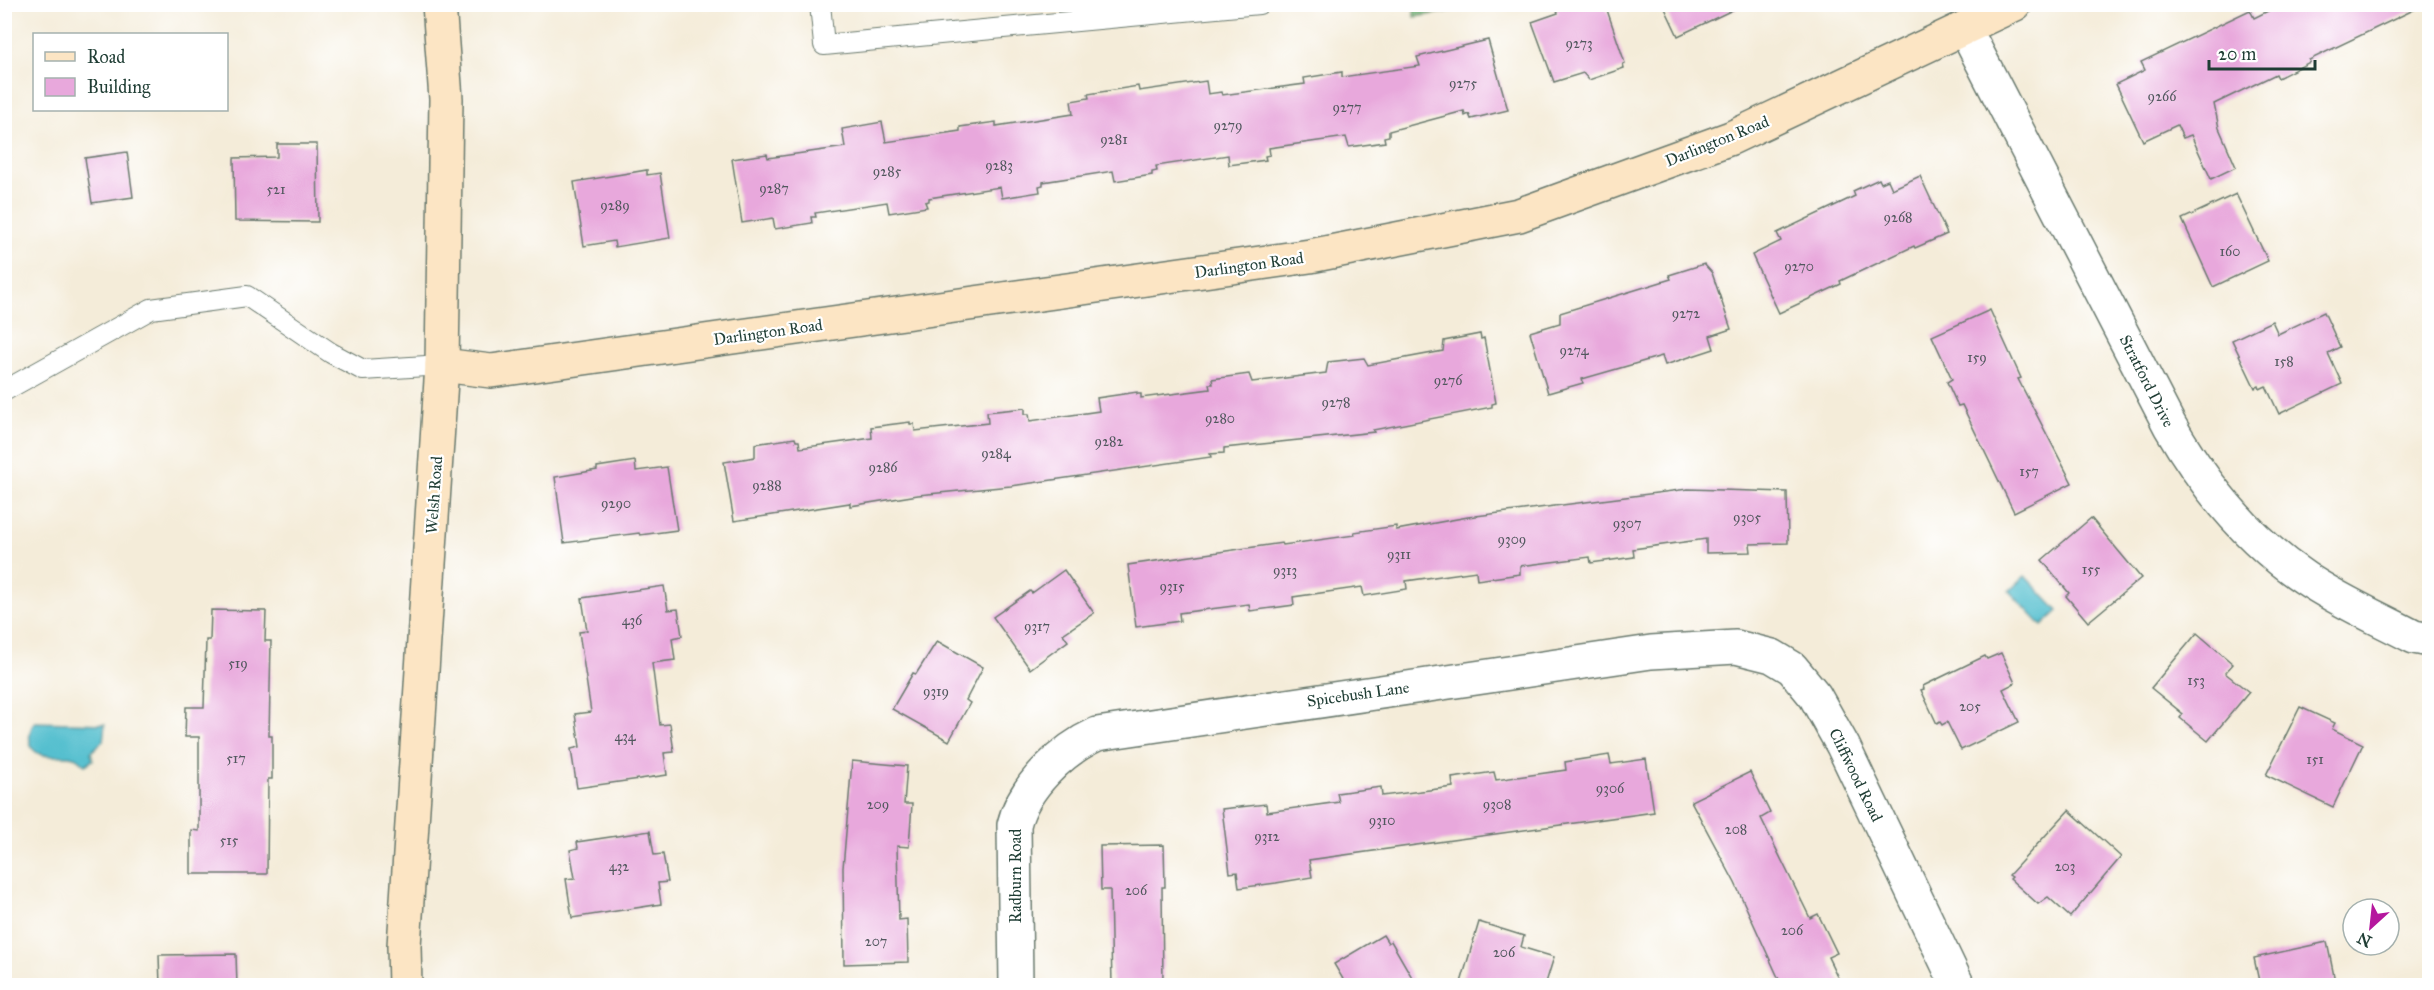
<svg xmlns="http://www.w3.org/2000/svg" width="2434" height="990" font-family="'IM FELL Great Primer',serif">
	<rect width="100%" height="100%" fill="#fff"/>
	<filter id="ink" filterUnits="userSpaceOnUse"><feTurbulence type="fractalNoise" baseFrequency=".0167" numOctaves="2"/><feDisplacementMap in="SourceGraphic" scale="12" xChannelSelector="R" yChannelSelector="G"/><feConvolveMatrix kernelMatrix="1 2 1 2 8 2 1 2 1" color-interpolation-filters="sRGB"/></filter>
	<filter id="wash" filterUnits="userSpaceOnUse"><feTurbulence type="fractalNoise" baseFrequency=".008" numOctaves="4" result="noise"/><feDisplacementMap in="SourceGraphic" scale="24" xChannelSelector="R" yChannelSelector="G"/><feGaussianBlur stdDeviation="1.35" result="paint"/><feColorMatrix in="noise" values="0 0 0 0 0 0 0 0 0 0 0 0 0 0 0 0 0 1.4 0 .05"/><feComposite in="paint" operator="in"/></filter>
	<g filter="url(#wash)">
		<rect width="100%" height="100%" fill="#f4ecd9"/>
		<polygon fill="#70b072" stroke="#487653" stroke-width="1.5" points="1414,5 1414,4 1487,5 1414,17"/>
		<g fill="#54bfcf" stroke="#3a7e82" stroke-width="1.5">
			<polygon points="2025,576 2058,611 2042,626 2009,591"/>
			<path d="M 35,722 L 105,724 L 103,741 L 91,752 L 93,760 L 85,765 C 80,762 80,759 74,757 C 63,754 50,758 40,754 C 26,749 28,731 35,722 Z"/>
		</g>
		<g id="blocks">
			<g fill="#e8a8dc">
				<polygon points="1555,4 1605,4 1625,63 1623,64 1624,68 1589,80 1583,73 1554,82 1532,22 1558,13"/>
				<polygon points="1663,4 1745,4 1678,36"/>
				<polygon points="2282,4 2426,4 2309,60 2310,62 2278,78 2276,74 2214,104 2219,128 2236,167 2211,179 2191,135 2183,138 2177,125 2143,141 2116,84 2145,70 2141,62 2250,10 2254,18"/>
				<polygon points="1488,40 1508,110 1471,119 1469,114 1465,116 1464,111 1389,131 1389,136 1384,137 1385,142 1349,147 1346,137 1269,148 1270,155 1265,156 1266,160 1229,165 1228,155 1156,166 1157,171 1152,172 1152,175 1115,181 1113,171 1043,182 1043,185 1039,186 1040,192 1002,198 1000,187 929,198 929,201 925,202 927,207 889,213 887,202 815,213 816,217 811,217 812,223 775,229 773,218 742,223 732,159 767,154 768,158 845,147 842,129 882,122 886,142 960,131 960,127 996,122 996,126 1073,114 1071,101 1089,98 1088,94 1138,86 1139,91 1206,81 1208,94 1221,92 1222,95 1305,84 1304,78 1342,72 1342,77 1420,66 1417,57"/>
				<polygon points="277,144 317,144 318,222 235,221 234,158 277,157"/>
				<polygon points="127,152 133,197 92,203 85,158"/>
				<polygon points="647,170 647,175 660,173 670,238 615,247 614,241 584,246 574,182"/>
				<polygon points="1920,176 1947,234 1915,248 1914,246 1840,281 1841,284 1779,313 1752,255 1781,241 1777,233 1855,196 1853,191 1879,179 1881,183 1888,180 1892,189"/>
				<polygon points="2236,194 2268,261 2213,287 2182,219"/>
				<polygon points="1704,264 1712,273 1731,329 1710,336 1714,349 1665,365 1662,356 1582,379 1583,383 1548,393 1530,332 1560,323 1560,313 1671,279 1669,275"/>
				<polygon points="1990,310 2021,378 2018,379 2072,483 2014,512 1962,405 1958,406 1947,382 1952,379 1932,336"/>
				<polygon points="2324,312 2340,347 2328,353 2342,384 2279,414 2266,386 2260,389 2259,386 2255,388 2232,340 2272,321 2278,334"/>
				<polygon points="1480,334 1481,339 1484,338 1496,403 1492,404 1492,407 1373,430 1374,432 1224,448 1224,453 1210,454 1211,457 1011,486 918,495 850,506 850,503 734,521 724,462 755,457 755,444 795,438 796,441 799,441 800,448 872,438 871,427 910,422 910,424 914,424 915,431 988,423 987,412 1025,408 1025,414 1029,414 1030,421 1099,411 1097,398 1137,392 1137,394 1141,394 1141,398 1210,389 1209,384 1213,384 1212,379 1249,374 1252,382 1326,373 1328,362 1364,358 1368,365 1443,351 1444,341"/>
				<polygon points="635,461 636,471 667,467 677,530 640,535 639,533 564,543 555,477 597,470 597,467"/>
				<polygon points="1688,489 1787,492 1788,543 1750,544 1751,552 1706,553 1706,539 1633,549 1634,557 1591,563 1590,557 1520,566 1520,574 1477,580 1476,571 1406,581 1407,589 1364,596 1362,587 1293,597 1294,605 1250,611 1249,604 1179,613 1180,621 1136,627 1128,565 1282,543 1283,545 1355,535 1354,532 1396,526 1396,530 1468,517"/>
				<polygon points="2091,518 2141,578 2088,622 2066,596 2069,593 2042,560"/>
				<polygon points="1064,570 1094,613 1063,634 1068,641 1030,669 993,617 1030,591 1032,593"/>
				<polygon points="664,586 668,610 678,609 682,636 672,638 675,660 652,663 660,725 670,724 674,752 664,753 667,775 577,788 571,749 580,747 575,714 591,712 579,632 587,631 582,598"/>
				<polygon points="211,610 266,611 265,641 271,641 269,736 272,736 272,779 268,779 267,874 191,874 191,830 199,831 199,737 185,737 186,707 204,707 206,640 210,640"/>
				<polygon points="2197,633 2233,664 2225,673 2249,692 2208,741 2180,718 2183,714 2151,688"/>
				<polygon points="937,641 983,667 966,700 970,703 949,741 892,709 913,673 916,674"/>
				<polygon points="2001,653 2015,683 2003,689 2019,722 1961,750 1947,722 1942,725 1940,722 1937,724 1921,690 1924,689 1923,686 1985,656 1987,659"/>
				<polygon points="2300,707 2335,723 2332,729 2363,744 2333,807 2266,775"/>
				<polygon points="1609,755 1611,764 1646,759 1654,812 1309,860 1312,877 1276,883 1239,888 1237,872 1230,873 1222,809 1266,804 1267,812 1339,802 1337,793 1381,787 1382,796 1453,787 1452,778 1494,772 1496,780 1566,770 1565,762"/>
				<polygon points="852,761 907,766 904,804 912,804 909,847 897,846 899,920 907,919 908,962 844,964 843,868"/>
				<polygon points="1750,772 1770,813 1761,818 1810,918 1818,914 1837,953 1828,957 1842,986 1782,986 1735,883 1691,801"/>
				<polygon points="2069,810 2121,857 2070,917 2048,897 2038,904 2010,879 2012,877 2009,875"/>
				<polygon points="650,831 654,855 663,854 668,882 658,883 661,904 572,918 566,879 575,878 570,850 578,848 577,842"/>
				<polygon points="1164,845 1165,887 1162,887 1163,986 1112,986 1110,890 1101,890 1100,846"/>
				<polygon points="1479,922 1524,936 1521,947 1554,957 1545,986 1460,986"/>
				<polygon points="1383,935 1388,943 1391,941 1417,986 1347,986 1334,964"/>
				<polygon points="2327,942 2336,986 2260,986 2254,958"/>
				<polygon points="236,954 237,986 160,986 159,955"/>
			</g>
		</g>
	</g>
	<g filter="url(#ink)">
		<use href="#blocks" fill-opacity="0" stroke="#6a7a6e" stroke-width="1.5"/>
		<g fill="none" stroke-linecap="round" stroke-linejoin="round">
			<g stroke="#6a7a6e" stroke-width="22">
				<g id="lane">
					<polyline points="820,4 824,45 1259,4"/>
					<polyline points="4,391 151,309 247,296 331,353 363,370 442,365"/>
				</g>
			</g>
			<g stroke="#6a7a6e" stroke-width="36">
				<g id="street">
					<path d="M 1965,29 L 2170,426 C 2204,485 2248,540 2305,578 C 2339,601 2378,618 2414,637 L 2430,640"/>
					<path d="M 1016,986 L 1014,825 C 1023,787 1062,750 1097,734 L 1651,652 L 1736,647 L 1772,656 L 1792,668 L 1815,696 L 1843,746 L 1958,986"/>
				</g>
			</g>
			<g stroke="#6a7a6e" stroke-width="36">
				<g id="secondary">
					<polyline points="442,365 491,371 1310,256 1519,215 1731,138 2015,4"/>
					<polyline points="405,986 404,946 442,365 446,99 439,4"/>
				</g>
			</g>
			<use href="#lane" stroke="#fff" stroke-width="20"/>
			<use href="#street" stroke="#fff" stroke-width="33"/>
			<use href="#secondary" stroke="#fce5c4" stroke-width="33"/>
		</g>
	</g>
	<g text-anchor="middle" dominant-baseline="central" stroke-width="4.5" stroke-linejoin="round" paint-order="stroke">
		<g font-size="14" fill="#51585e">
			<text x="1579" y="43">9273</text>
			<text x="1463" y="83">9275</text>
			<text x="2162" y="96">9266</text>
			<text x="1347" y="107">9277</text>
			<text x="1228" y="125">9279</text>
			<text x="1114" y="139">9281</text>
			<text x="999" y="165">9283</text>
			<text x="887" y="171">9285</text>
			<text x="774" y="188">9287</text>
			<text x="276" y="189">521</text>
			<text x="615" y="205">9289</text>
			<text x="1898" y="217">9268</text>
			<text x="2230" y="251">160</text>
			<text x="1799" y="266">9270</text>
			<text x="1686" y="313">9272</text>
			<text x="1574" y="350">9274</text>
			<text x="1977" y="357">159</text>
			<text x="2284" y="361">158</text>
			<text x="1448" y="380">9276</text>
			<text x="1336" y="402">9278</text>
			<text x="1220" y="418">9280</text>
			<text x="1109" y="441">9282</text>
			<text x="996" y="453">9284</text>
			<text x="883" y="467">9286</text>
			<text x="2029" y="471">157</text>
			<text x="767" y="485">9288</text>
			<text x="616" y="503">9290</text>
			<text x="1747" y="517">9305</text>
			<text x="1627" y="523">9307</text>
			<text x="1512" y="539">9309</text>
			<text x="1399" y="554">9311</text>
			<text x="2091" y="569">155</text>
			<text x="1285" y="570">9313</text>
			<text x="1172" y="586">9315</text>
			<text x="632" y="620">436</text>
			<text x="1037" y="626">9317</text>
			<text x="238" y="663">519</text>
			<text x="2196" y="680">153</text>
			<text x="936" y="691">9319</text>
			<text x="1970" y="706">205</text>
			<text x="625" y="736">434</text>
			<text x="236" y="758">517</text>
			<text x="2315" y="759">151</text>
			<text x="1610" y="788">9306</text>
			<text x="878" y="804">209</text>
			<text x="1497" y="804">9308</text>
			<text x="1382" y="820">9310</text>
			<text x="1736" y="829">208</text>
			<text x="1267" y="836">9312</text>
			<text x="229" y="840">515</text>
			<text x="619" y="866">432</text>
			<text x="2065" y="866">203</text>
			<text x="1136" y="890">206</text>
			<text x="1792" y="930">206</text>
			<text x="876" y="941">207</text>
			<text x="1504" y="952">206</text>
		</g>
		<g font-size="16" fill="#1f3d34" stroke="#fff">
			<text transform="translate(1717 141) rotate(-22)">Darlington Road</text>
			<text transform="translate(1249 265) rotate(-8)">Darlington Road</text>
			<text transform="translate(768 332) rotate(-8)">Darlington Road</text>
			<text transform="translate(2147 381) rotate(63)">Stratford Drive</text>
			<text transform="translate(434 495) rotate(-86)">Welsh Road</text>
			<text transform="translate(1358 694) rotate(-8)">Spicebush Lane</text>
			<text transform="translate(1856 775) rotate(64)">Cliffwood Road</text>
			<text transform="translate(1015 876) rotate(-90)">Radburn Road</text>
		</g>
	</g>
	<rect width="2434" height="990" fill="none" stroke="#fff" stroke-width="24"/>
	<rect x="33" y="33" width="195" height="78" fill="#ffffff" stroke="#a5b1ae" stroke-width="1.5"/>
	<rect x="45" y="52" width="30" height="9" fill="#fce5c4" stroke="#a5b1ae" stroke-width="1.5"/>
	<text x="87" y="63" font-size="18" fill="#1f3d34">Road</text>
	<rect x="45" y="78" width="30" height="18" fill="#e8a8dc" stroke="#a5b1ae" stroke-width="1.5"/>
	<text x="87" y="93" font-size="18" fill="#1f3d34">Building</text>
	<g transform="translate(2371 927) rotate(207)"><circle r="28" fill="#ffffff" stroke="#a5b1ae" stroke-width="1.5"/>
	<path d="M0-4.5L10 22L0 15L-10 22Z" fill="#b5179e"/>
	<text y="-9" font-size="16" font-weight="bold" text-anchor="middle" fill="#1f3d34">N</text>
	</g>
	<path d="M2209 60v9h106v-9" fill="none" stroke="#1f3d34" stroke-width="3"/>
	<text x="2218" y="60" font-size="18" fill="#1f3d34" stroke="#ffffff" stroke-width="4.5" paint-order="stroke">20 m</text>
</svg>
